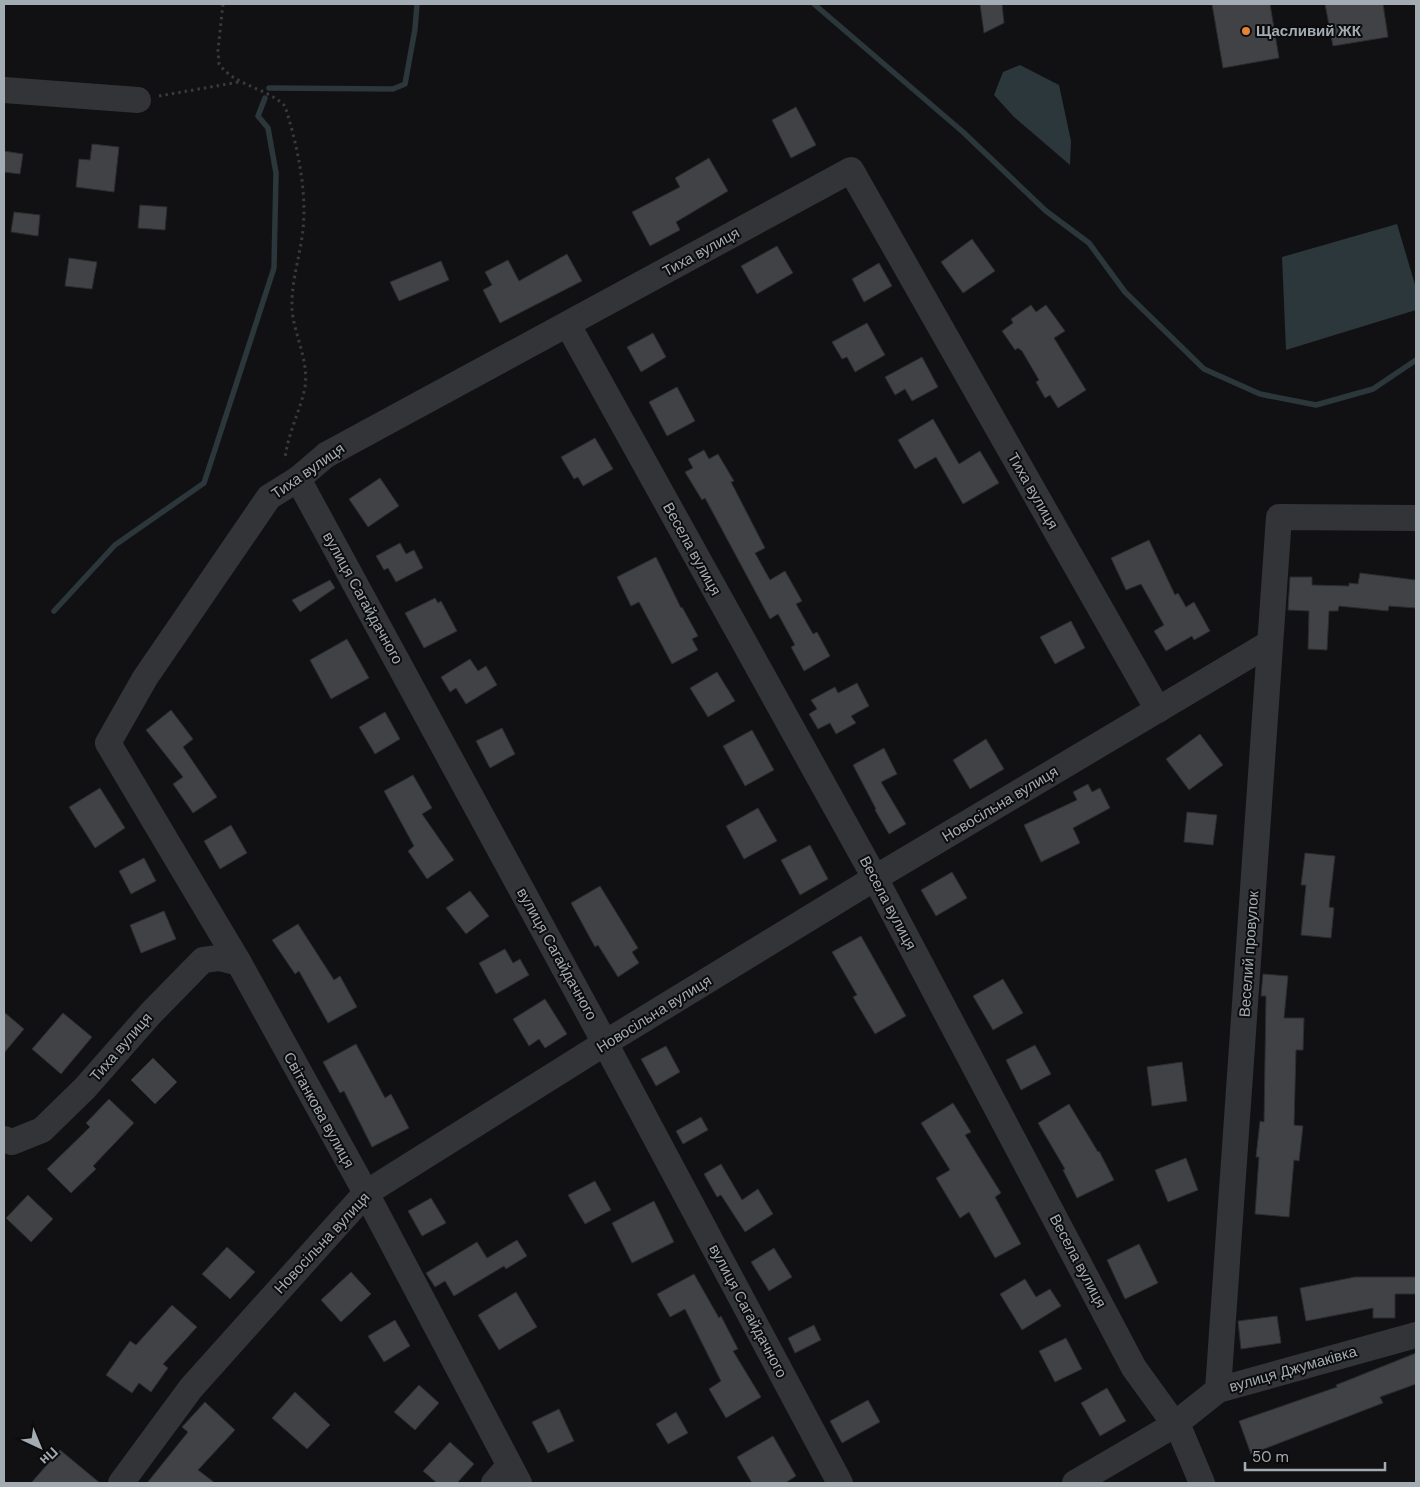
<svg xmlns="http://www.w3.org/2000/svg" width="1420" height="1487" font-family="'DM Sans',sans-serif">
	<rect width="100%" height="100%" fill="#111113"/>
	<g fill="#2b373a">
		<polygon points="1020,65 1059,85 1071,141 1070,165 1014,117 994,95 1003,72"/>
		<polygon points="1397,224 1416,288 1416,310 1286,350 1282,257"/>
	</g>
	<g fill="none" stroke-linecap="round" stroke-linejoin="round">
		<g stroke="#2b373a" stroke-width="5.5">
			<polyline points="814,4 963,132 1046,211 1089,243 1125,292 1204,369 1260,394 1316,405 1373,389 1416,360"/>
			<polyline points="269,88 393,89 405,84 415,29 417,4"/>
			<polyline points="54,611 115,545 204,483 274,268 276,173 268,128 258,116 265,98"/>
		</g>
	</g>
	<g fill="#404245" stroke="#2b2c2e">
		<polygon points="980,4 1002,4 1004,23 984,33"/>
		<polygon points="1212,4 1270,4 1279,58 1223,68"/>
		<polygon points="1325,4 1383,4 1388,37 1333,46"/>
		<polygon points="796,107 816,145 791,158 772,120"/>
		<polygon points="92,144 119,147 114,192 76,187 79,159 90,160"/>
		<polygon points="4,151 23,154 20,174 4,172"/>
		<polygon points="709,158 728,191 676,222 680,230 650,246 632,212 680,187 675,178"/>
		<polygon points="140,205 167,207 165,230 138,228"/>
		<polygon points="14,212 40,215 38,236 11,232"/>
		<polygon points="972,239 995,271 963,293 941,262"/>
		<polygon points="777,246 793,273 757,294 741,266"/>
		<polygon points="567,254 582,281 500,323 483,290 492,285 485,272 508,260 519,281"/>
		<polygon points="69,258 97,262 92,289 65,286"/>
		<polygon points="441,261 449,280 399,301 390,282"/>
		<polygon points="879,263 892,286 864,302 852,279"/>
		<polygon points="1031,305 1036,312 1046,305 1065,331 1054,338 1086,390 1058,408 1050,395 1045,398 1036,382 1039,380 1022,351 1018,348 1015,350 1002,331 1013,323 1011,319"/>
		<polygon points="867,323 885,355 855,372 847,357 842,359 832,342"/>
		<polygon points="653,333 666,357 641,372 627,347"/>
		<polygon points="922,357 938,387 912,401 905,389 895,395 885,377"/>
		<polygon points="677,387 695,421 667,436 649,402"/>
		<polygon points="933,419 959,464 980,451 999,483 963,504 936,457 915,469 898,440"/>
		<polygon points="595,438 613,469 583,486 578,477 574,479 561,457"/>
		<polygon points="704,450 709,459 718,454 734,481 731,482 765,548 755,553 770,580 785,571 802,601 796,604 813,634 817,632 830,656 804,671 791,647 795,645 778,614 770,619 705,498 702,500 685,472 693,468 688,459"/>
		<polygon points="380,478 399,506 368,527 349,499"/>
		<polygon points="1149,540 1175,595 1178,593 1186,607 1194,602 1210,631 1194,640 1192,636 1166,651 1154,631 1164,625 1141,584 1126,590 1111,558"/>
		<polygon points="400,543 406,554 414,550 423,568 396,582 388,568 384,570 376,556"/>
		<polygon points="656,557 681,608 682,607 698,636 692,639 698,650 672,664 639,602 631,606 617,577"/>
		<polygon points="1360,573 1416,580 1416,608 1389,606 1388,611 1339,606 1338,611 1329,611 1327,650 1308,649 1309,611 1288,610 1290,577 1312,577 1312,585 1349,586 1349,583 1358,584"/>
		<polygon points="330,580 335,588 300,612 292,600"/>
		<polygon points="435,598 438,603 441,601 457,631 424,648 405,613"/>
		<polygon points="1071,621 1085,648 1055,664 1040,637"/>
		<polygon points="347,639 369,678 331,699 310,660"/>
		<polygon points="470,659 478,671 486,666 497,685 466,704 456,688 450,692 441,677"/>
		<polygon points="717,672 735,701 708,717 690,688"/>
		<polygon points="857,683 869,706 851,716 856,723 836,734 830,723 818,729 809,714 817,709 811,700 835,687 838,693"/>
		<polygon points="171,710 193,739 183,747 217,797 193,813 173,784 183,777 146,730"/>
		<polygon points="385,712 400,739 375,754 359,727"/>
		<polygon points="502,728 515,754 490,768 476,741"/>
		<polygon points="752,730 774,770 745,786 723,746"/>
		<polygon points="1200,734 1223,765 1189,790 1166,759"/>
		<polygon points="986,739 1004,769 970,789 953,760"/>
		<polygon points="884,748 897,774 881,782 906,824 889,834 875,810 876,809 853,765"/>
		<polygon points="413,775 432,808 422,814 454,860 427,879 408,851 414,846 384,791"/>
		<polygon points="1088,784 1092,792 1100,788 1110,808 1073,828 1080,843 1041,862 1024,825 1077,800 1073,792"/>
		<polygon points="100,788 125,828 95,848 69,807"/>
		<polygon points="758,808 777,841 744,859 726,826"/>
		<polygon points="1187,812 1217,815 1213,845 1184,842"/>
		<polygon points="231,825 247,853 220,869 204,841"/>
		<polygon points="810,845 828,879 800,895 781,860"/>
		<polygon points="1305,853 1335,856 1329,907 1334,908 1331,938 1301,935 1306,885 1301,885"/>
		<polygon points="144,858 156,881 131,894 119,871"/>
		<polygon points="952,872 967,898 936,916 921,890"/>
		<polygon points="600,886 638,948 632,952 639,963 618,977 598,945 595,947 571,903"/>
		<polygon points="470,891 489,916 466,934 446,908"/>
		<polygon points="164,911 176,939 141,953 130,925"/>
		<polygon points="298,924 334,980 340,976 357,1007 328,1023 299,971 295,974 272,940"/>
		<polygon points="861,936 906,1016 875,1034 853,997 857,995 832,952"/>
		<polygon points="505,949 513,963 520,959 529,975 496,994 479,963"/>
		<polygon points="1263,974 1288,976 1284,1018 1304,1018 1303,1050 1296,1050 1294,1125 1303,1126 1299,1161 1294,1160 1289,1217 1255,1214 1259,1157 1256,1157 1260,1121 1264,1122 1266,996 1261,996"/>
		<polygon points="1003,979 1023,1013 993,1030 973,996"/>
		<polygon points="545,999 567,1034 545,1048 539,1039 529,1046 513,1019"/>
		<polygon points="4,1012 24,1029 4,1053"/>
		<polygon points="63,1013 92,1037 61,1074 32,1049"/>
		<polygon points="356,1044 385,1098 391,1094 409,1128 372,1147 344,1091 340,1093 323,1062"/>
		<polygon points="1035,1045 1051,1074 1021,1090 1006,1060"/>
		<polygon points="666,1046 680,1072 656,1086 641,1059"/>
		<polygon points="153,1058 177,1082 155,1104 131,1080"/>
		<polygon points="1182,1062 1187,1101 1152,1106 1147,1067"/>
		<polygon points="109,1099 134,1123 93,1166 96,1169 71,1193 47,1169 90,1127 86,1123"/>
		<polygon points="953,1103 971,1132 965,1135 1001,1193 995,1197 1021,1244 995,1258 969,1212 960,1218 936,1178 950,1170 921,1123"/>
		<polygon points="1069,1104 1098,1152 1099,1151 1114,1180 1077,1198 1063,1170 1065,1169 1038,1123"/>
		<polygon points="701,1117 708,1130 683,1144 676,1131"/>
		<polygon points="1186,1158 1198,1190 1168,1202 1155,1170"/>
		<polygon points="721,1164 742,1200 758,1189 773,1214 745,1232 721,1195 717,1197 704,1174"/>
		<polygon points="595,1181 611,1210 585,1224 568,1195"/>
		<polygon points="28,1195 53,1219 31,1242 6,1218"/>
		<polygon points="431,1198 446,1223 422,1236 408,1211"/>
		<polygon points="654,1201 674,1242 632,1263 612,1223"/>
		<polygon points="517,1240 527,1256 506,1269 504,1266 454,1296 445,1281 435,1287 426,1273 477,1242 487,1258"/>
		<polygon points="1139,1244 1158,1283 1125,1299 1107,1260"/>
		<polygon points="227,1247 255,1272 230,1299 202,1274"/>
		<polygon points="774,1248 792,1277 769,1291 751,1262"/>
		<polygon points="351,1272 371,1294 341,1322 321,1300"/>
		<polygon points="694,1274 719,1318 721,1316 738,1349 733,1351 761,1397 726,1418 709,1389 721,1381 685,1309 670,1317 657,1294"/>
		<polygon points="1355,1277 1416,1277 1416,1294 1395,1294 1395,1318 1373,1318 1373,1308 1306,1321 1300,1288"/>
		<polygon points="1025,1279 1036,1297 1050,1289 1061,1306 1022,1330 1000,1294"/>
		<polygon points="516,1292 537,1327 499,1350 478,1315"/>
		<polygon points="172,1305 197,1327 163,1364 168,1368 151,1392 139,1383 132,1393 106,1375 130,1341 136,1345"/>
		<polygon points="1277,1316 1281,1343 1241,1349 1238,1321"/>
		<polygon points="395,1320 410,1346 384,1362 368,1336"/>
		<polygon points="814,1325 821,1340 795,1353 788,1338"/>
		<polygon points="1066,1338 1082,1369 1055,1382 1039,1351"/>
		<polygon points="1416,1353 1416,1384 1380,1397 1383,1403 1251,1454 1239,1421 1337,1387 1336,1385"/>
		<polygon points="419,1385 439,1403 415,1430 394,1412"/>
		<polygon points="1107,1388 1126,1421 1100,1436 1081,1403"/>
		<polygon points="295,1392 330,1425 307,1449 272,1418"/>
		<polygon points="868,1400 880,1422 842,1443 830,1421"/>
		<polygon points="205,1402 235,1430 198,1470 215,1483 147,1483 188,1432 182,1427"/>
		<polygon points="559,1409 574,1441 548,1453 532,1422"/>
		<polygon points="676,1412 688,1433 668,1444 656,1424"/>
		<polygon points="773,1436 796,1476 785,1483 752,1483 737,1457"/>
		<polygon points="450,1442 474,1464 457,1483 437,1483 423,1471"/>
		<polygon points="60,1450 100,1483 31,1483"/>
	</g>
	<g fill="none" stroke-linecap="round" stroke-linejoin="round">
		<g stroke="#383b3e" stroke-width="3" stroke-dasharray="2.5 4" stroke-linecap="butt">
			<path d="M 223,4 L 218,50 L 219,64 C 236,87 266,87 285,106 C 297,144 307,189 303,230 C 300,256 291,282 292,309 C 294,335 309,360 305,387 C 300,412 287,435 285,460"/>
			<polyline points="159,96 239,82"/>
		</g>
		<g stroke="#323437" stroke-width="26">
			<polyline points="4,90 138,100"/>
			<polyline points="568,325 875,878 1134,1368 1181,1433 1202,1483"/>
			<polyline points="298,479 605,1043 840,1483"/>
			<polyline points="4,1139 12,1142 42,1130 85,1088 152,1012 203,960 219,958 239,963"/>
			<polyline points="1218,1390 1279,517 1416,518"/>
			<polyline points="121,1483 191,1388 366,1193 605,1043 875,878 1270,643"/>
			<polyline points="494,1483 509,1466"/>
			<polyline points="519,1483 366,1193 239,963 108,743 145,678 269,497 298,479 326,455 851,170 1158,710"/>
			<polyline points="1075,1483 1174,1425 1218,1390 1416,1335"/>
		</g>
	</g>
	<circle fill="#e88334" stroke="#0c0c0d" stroke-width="2" cx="1246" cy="31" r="5"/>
	<g text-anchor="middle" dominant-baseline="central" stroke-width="4" stroke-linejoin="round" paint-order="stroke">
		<g font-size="15" font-weight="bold" fill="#a3abb3" stroke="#0c0c0d" text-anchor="start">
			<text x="1256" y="31">Щасливий ЖК</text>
		</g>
		<g font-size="15" fill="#a3abb3" stroke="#0c0c0d">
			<text transform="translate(701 252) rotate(-29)">Тиха вулиця</text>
			<text transform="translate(308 471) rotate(-35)">Тиха вулиця</text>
			<text transform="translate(1033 491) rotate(60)">Тиха вулиця</text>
			<text transform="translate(692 549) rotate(61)">Весела вулиця</text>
			<text transform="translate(363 598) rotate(61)">вулиця Сагайдачного</text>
			<text transform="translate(1000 804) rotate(-31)">Новосільна вулиця</text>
			<text transform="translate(888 903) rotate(62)">Весела вулиця</text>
			<text transform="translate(557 954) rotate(61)">вулиця Сагайдачного</text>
			<text transform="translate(1249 954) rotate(-86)">Веселий провулок</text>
			<text transform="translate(654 1014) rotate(-32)">Новосільна вулиця</text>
			<text transform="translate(121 1047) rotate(-49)">Тиха вулиця</text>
			<text transform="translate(319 1110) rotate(61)">Світанкова вулиця</text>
			<text transform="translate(322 1243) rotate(-47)">Новосільна вулиця</text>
			<text transform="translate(1078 1261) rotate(62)">Весела вулиця</text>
			<text transform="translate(748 1311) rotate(62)">вулиця Сагайдачного</text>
			<text transform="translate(1293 1369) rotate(-16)">вулиця Джумаківка</text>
		</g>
	</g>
	<rect width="1420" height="1487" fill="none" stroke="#a3abb3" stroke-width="10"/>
	<g transform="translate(40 1447) rotate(136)" stroke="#0c0c0d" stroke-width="4" paint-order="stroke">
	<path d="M0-4L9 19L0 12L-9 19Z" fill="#a3abb3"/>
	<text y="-8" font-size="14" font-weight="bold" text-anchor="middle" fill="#a3abb3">Пн</text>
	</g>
	<path d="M1245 1462v8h140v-8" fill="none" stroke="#a3abb3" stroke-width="2.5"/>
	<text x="1252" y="1462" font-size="15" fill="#a3abb3" stroke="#0c0c0d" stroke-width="4" paint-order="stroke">50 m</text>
</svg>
